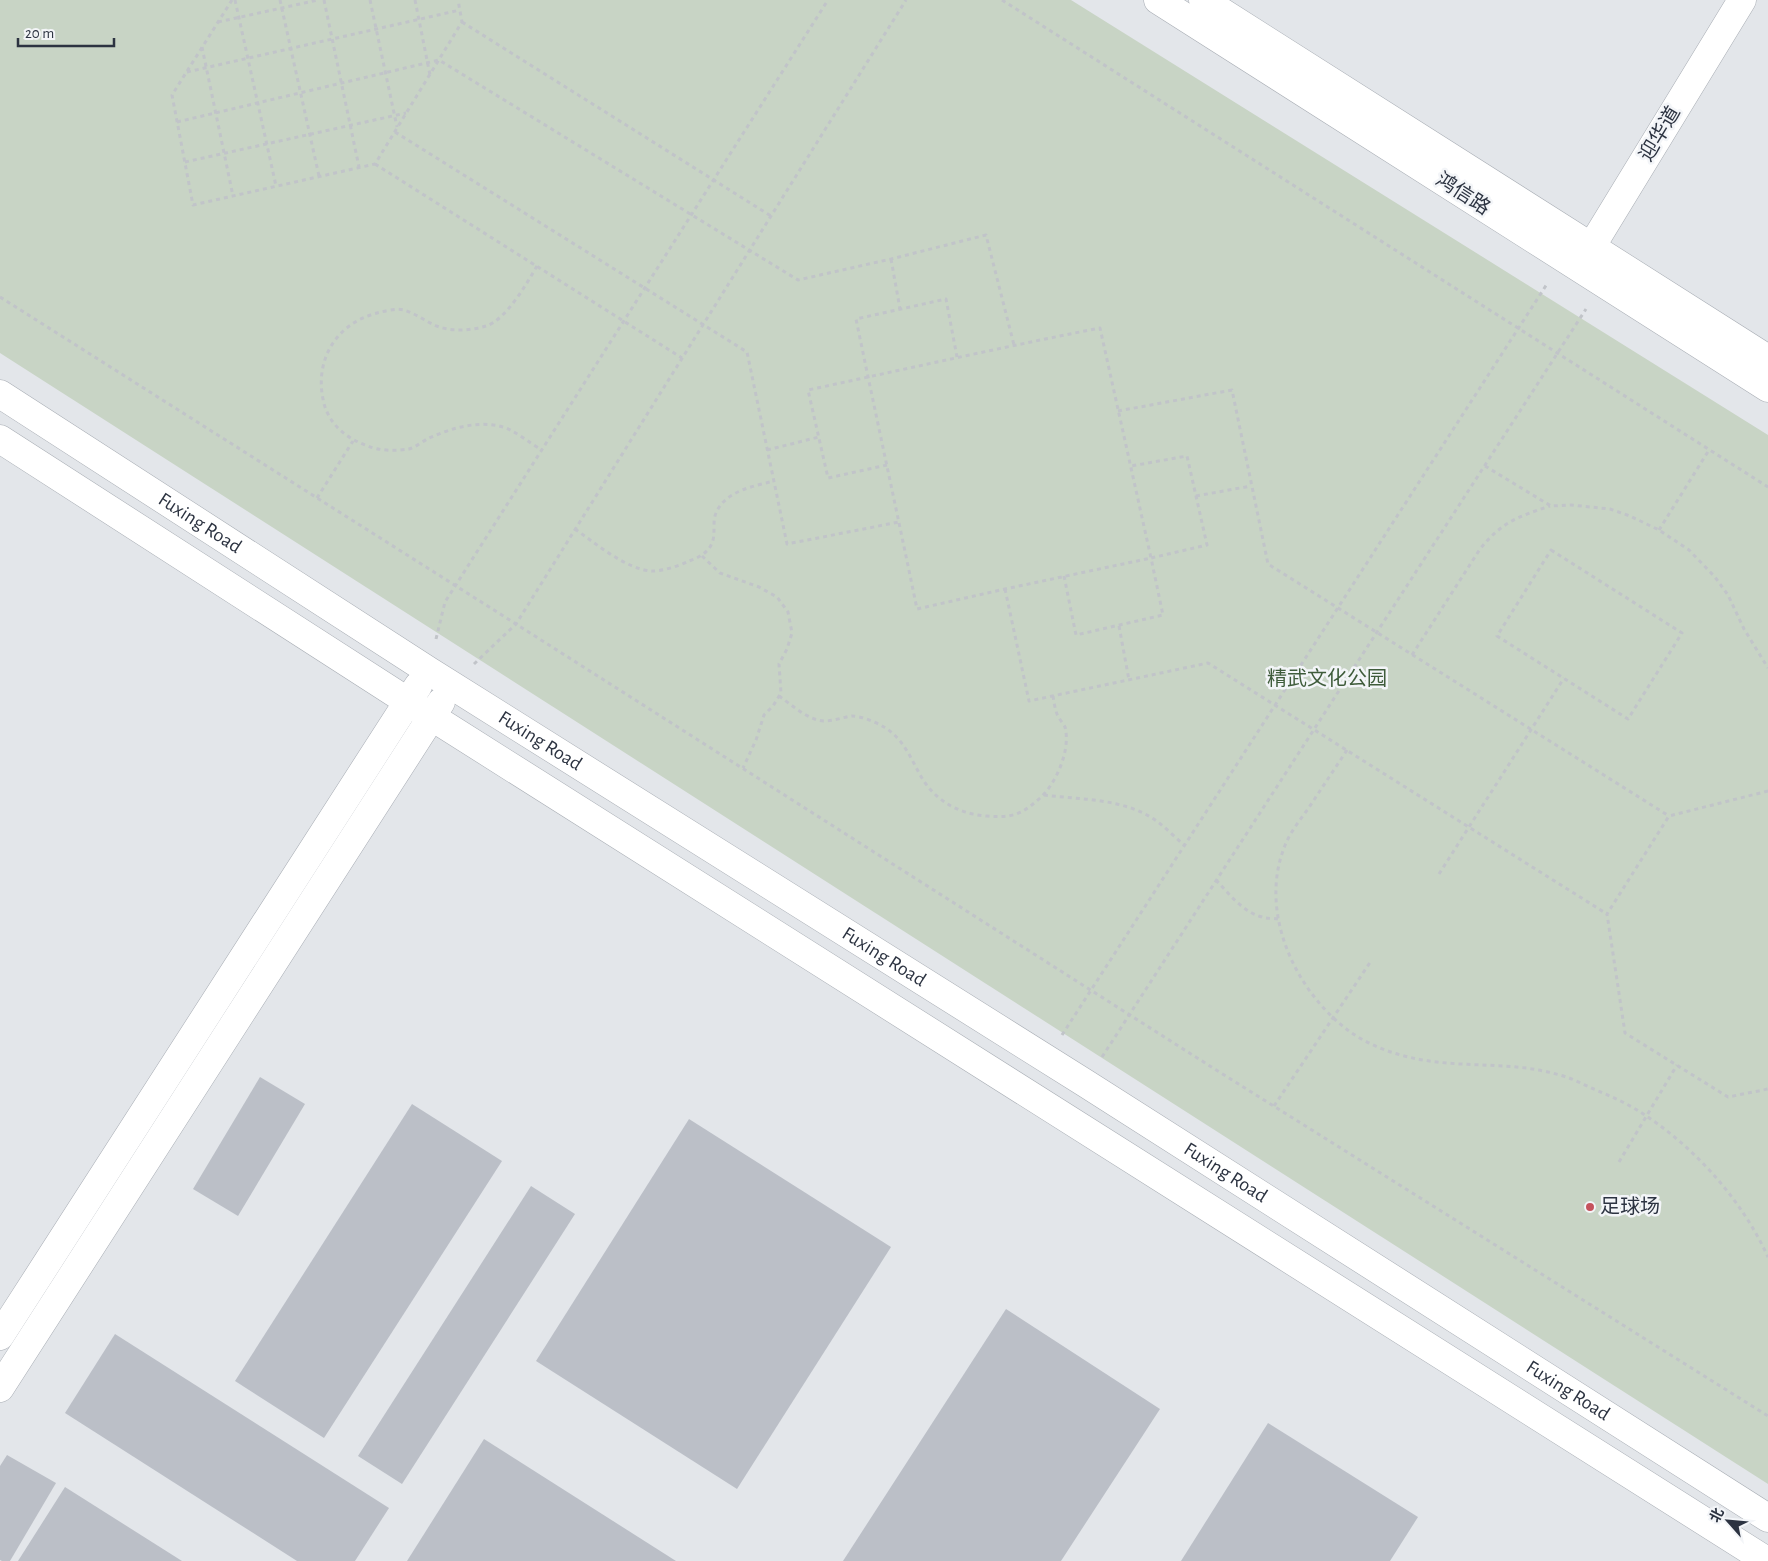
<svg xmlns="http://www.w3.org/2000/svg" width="1768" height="1561" font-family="'Alegreya Sans','Noto Sans SC',sans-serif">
	<rect width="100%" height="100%" fill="#e3e6ea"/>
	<polygon fill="#c8d4c5" points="0,0 1071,0 1768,435 1768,1484 0,353"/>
	<g fill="#bbbfc7">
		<polygon points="260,1077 305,1104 238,1216 193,1189"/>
		<polygon points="412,1104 502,1161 324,1438 235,1381"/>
		<polygon points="689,1119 891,1247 737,1489 536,1361"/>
		<polygon points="531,1186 575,1214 402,1484 358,1456"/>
		<polygon points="1006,1309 1160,1409 1061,1561 843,1561"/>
		<polygon points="115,1334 389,1508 355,1561 297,1561 65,1413"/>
		<polygon points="1268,1423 1418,1517 1390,1561 1181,1561"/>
		<polygon points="484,1439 676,1561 407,1561"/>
		<polygon points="7,1455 56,1483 10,1561 2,1561 0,1560 0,1466"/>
		<polygon points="65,1487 182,1561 18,1561"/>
	</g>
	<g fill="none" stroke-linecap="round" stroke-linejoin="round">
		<g stroke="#a8adb4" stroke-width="29">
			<g id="secondary">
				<polyline points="1158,0 1768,388"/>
				<polyline points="1203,0 1768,359"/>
				<polyline points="1582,262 1742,0"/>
				<path id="s1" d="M 0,394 L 429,671 L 1085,1083 L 1768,1518"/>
				<polyline points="0,439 432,717 1767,1561"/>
				<polyline points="0,1336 418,686"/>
				<polyline points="0,1388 441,702"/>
			</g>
		</g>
		<g stroke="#c1c4c9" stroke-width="3" stroke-dasharray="4 4" stroke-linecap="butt">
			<polyline points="232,0 172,95 193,205 375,164 462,22 458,0"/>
			<polyline points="235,0 276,186"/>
			<polyline points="280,0 319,176"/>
			<polyline points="324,0 359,167"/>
			<polyline points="370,0 397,127"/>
			<polyline points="415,0 430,75"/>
			<polyline points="1002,0 1768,487"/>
			<polyline points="218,22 318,0"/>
			<polyline points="462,22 771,216"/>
			<polyline points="202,47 233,196"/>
			<polyline points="187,72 460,10"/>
			<polyline points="177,122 439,60 798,280 891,259 986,235 1014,345"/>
			<polyline points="395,132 747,352 787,544 899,522"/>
			<polyline points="185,162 406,113"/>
			<polyline points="375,164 682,358"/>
			<polyline points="891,259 900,309"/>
			<path d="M 537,266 C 527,283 506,320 486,326 C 470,331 450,332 434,325 C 424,320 414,313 404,310 C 396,308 385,311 377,313 C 334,324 312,364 325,407 C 332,427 348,439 368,446 C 379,451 397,451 409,449 C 416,447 423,441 429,438 C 452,428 478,420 503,427 C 514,430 531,444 542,450"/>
			<polyline points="0,297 516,624 1213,1068 1768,1416"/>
			<polyline points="1118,411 1232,390 1268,564 1669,816"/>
			<polyline points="767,450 819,437"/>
			<path d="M 887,465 L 828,478 L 808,390 C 906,369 1003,347 1100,328 L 1151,558 L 1005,589 L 917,609 C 897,512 876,416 856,319 L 946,299 L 957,357"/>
			<polyline points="1485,466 1551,506 1571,505 1610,509 1630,516 1659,530 1689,550 1715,577 1728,595 1744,629 1768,668"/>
			<polyline points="1196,496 1251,486"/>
			<polyline points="317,498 353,441"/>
			<path d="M 575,529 C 595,543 627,570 652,571 C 663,571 679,566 689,561 C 698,558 708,553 712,543 C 716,534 712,522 716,513 C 725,491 754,486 774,481"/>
			<polyline points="1659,530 1709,450"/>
			<polygon points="1551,550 1682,633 1628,719 1497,636"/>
			<polyline points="702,556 720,573 759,587 777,597 788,612 792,633 787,649 779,664 781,693 773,706 764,715 756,740 743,768"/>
			<polyline points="1064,576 1076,635 1163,615 1151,558 1207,545 1187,456 1131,466"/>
			<polyline points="1005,589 1029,701 1208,663 1607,914"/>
			<polyline points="1119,626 1129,680"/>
			<polyline points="436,639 445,602 828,0"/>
			<path d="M 1412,655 L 1480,549 C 1502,522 1517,517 1550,506"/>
			<polyline points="474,664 516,624 906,0"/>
			<path d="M 779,696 C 792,705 809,721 825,721 C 834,721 843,717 852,716 C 861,716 876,722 884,727 C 901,737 909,754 918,771 C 932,799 957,814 987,816 C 1011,818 1021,815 1039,799 C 1056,784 1071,750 1065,727 C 1063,723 1059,719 1057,714 C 1055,709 1054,702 1053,696"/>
			<path d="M 1347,750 C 1334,770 1321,789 1308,809 C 1299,821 1289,834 1284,848 C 1259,913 1295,991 1349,1031 C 1368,1045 1395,1055 1418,1059 C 1467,1069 1516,1060 1566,1077 C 1576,1080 1586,1086 1596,1090 C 1610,1096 1624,1102 1637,1110 C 1692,1144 1741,1198 1768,1257"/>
			<polyline points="1768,791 1669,816 1607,914 1625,1033 1728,1097 1768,1089"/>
			<path d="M 1044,795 C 1082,800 1126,798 1158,822 C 1167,829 1176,838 1184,845"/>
			<polyline points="1439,874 1564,678"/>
			<path d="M 1216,880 C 1229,894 1243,912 1262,917 C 1267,919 1273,918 1278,919"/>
			<polyline points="1062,1035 1547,284"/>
			<polyline points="1102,1057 1586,309"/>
			<polyline points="1274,1106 1371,961"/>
			<polyline points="1619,1162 1677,1065"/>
		</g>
		<use href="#secondary" stroke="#fff" stroke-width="28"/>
	</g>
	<circle fill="#c5535d" stroke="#f3f5f8" stroke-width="2" cx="1590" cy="1207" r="5"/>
	<g text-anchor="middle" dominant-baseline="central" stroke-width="5" stroke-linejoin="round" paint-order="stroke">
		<g font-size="20" fill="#2c3341" stroke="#f3f5f8">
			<text transform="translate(1660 134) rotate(-59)">迎华道</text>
			<text transform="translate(1463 194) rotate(33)">鸿信路</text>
			<text stroke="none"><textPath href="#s1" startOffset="238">Fuxing Road</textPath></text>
			<text stroke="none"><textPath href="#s1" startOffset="642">Fuxing Road</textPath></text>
			<text stroke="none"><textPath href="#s1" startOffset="1048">Fuxing Road</textPath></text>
			<text stroke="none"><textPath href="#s1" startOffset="1452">Fuxing Road</textPath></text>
			<text stroke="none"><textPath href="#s1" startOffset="1858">Fuxing Road</textPath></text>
		</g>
		<g font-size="20" fill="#3f5c3b" stroke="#f3f5f8">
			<text x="1327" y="679">精武文化公园</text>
		</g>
		<g font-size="20" fill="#2c3341" stroke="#f3f5f8" text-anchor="start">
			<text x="1600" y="1207">足球场</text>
		</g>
	</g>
	<g transform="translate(1728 1521) rotate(297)" stroke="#f3f5f8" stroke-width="4" paint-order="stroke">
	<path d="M0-4L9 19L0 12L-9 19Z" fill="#2c3341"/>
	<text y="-8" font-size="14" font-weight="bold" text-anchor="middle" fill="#2c3341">北</text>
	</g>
	<path d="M18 38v8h96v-8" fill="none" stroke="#2c3341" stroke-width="2.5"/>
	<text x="25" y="38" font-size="15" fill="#2c3341" stroke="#f3f5f8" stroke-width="4" paint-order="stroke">20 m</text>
</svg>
